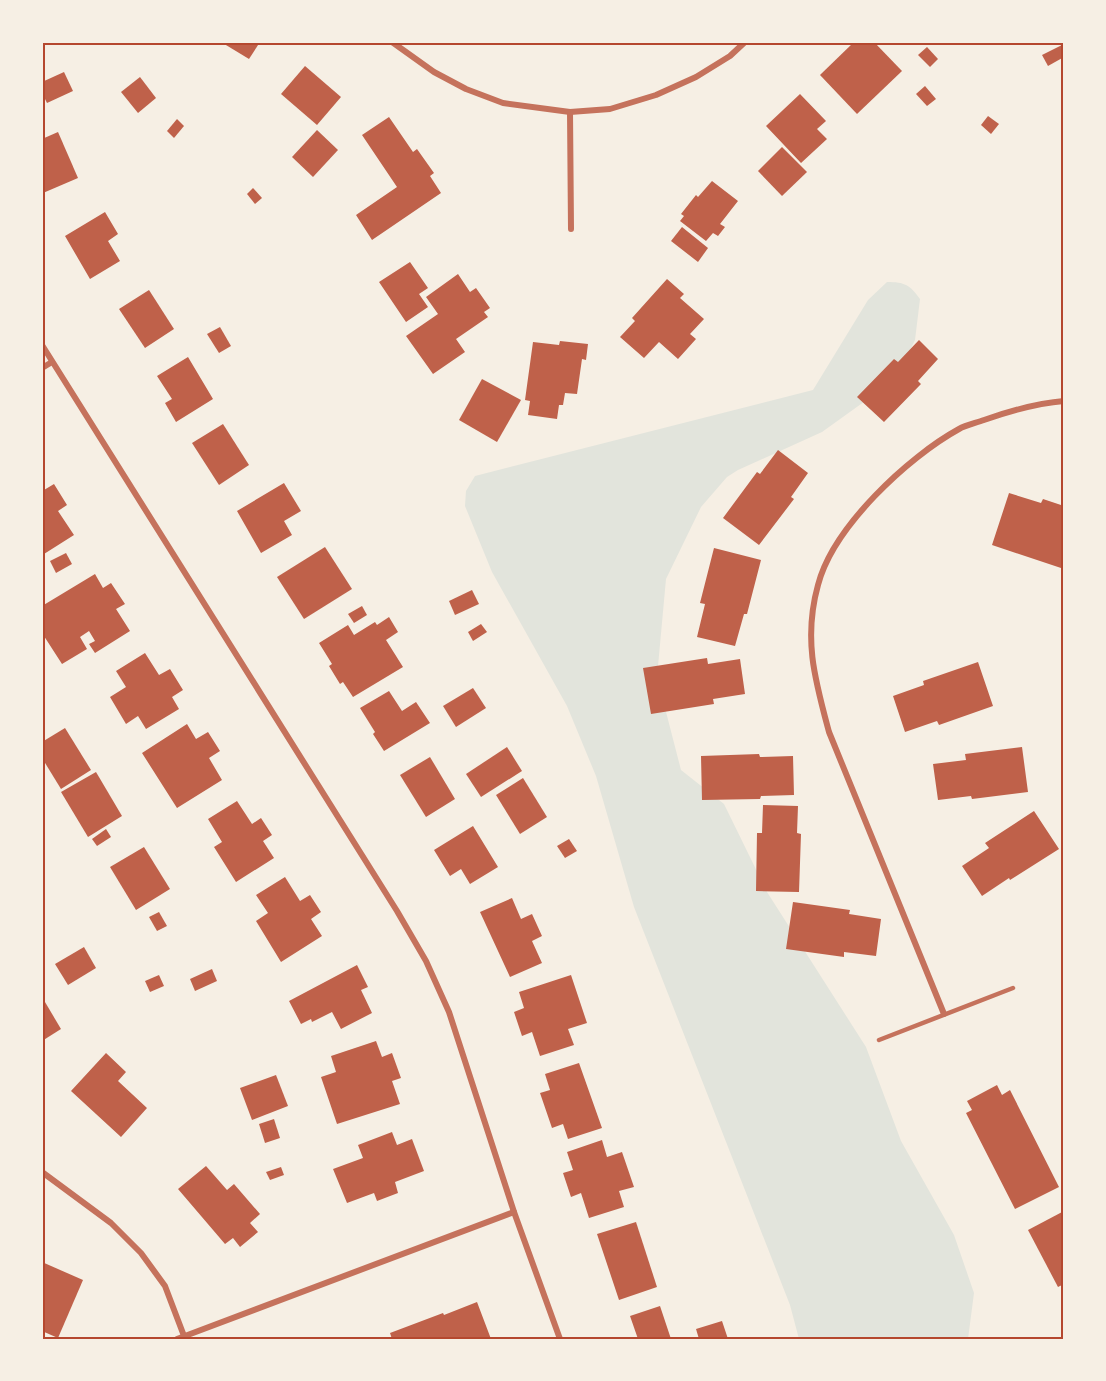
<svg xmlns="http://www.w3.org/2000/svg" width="1106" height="1381" font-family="Lato,sans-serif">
	<rect width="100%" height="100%" fill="#f6efe4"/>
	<path fill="#e2e4dc" d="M 887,282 C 905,282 910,285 920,299 L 915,340 L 909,352 L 868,399 L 822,432 L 738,470 L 727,477 L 701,507 L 666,579 L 657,677 L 681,770 L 724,804 L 767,892 L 866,1047 L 901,1141 L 954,1235 L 974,1293 L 968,1339 L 799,1339 L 790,1305 L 634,907 L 596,776 L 567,706 L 492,572 L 465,506 L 466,491 L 475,476 L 813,390 L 868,300 Z"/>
	<g fill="#bf614a">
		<polygon points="221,42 260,42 249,59"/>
		<polygon points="854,42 874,42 902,71 857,114 820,75"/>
		<polygon points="1062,45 1064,49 1064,57 1048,66 1042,55"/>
		<polygon points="927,47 938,59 930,67 918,55"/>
		<polygon points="305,66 341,97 317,125 281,94"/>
		<polygon points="64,72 73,91 47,103 42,93 42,82"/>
		<polygon points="140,77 156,98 138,113 121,92"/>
		<polygon points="925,86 936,99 927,106 916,94"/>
		<polygon points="800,94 826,121 817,129 827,139 801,163 766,126"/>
		<polygon points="988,116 999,124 991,134 981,125"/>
		<polygon points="389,117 413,152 417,149 434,173 430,176 441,193 372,240 356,215 397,187 362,135"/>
		<polygon points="177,119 184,126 174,138 167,131"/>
		<polygon points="317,130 338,150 313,177 292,157"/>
		<polygon points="58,132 78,178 43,193 42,139"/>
		<polygon points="782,147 807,172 782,196 758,171"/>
		<polygon points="712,181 738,201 720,224 725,227 718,236 713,233 706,241 680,221 684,216 681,214 696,195 698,197"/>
		<polygon points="253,188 262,198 255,204 247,194"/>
		<polygon points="105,212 118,234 108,241 120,261 90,279 65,236"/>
		<polygon points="682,227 708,248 698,262 671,241"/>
		<polygon points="410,262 428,288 419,294 428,307 406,322 379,282"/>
		<polygon points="458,274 470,292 476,288 490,308 484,312 488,317 456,339 465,352 433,374 406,336 438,314 426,297"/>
		<polygon points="667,279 684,294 680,298 704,319 690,334 696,339 678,359 659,342 644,358 620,337 635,321 632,318"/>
		<polygon points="149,290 174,329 145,348 119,309"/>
		<polygon points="220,327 231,346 219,353 207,334"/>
		<polygon points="919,340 938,359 918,381 921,384 884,422 857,397 894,359 898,362"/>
		<polygon points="560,341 588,344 586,360 582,359 577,394 565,393 563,405 559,405 557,419 528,415 530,401 525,400 533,342 559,345"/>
		<polygon points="188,357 213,399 176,422 165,403 172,399 157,376"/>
		<polygon points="482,379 521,400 497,442 459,420"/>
		<polygon points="223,424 249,465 219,485 192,443"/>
		<polygon points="778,450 808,473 791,497 794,499 759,545 723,518 757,472 760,474"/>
		<polygon points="284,483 301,511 284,521 292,535 261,553 237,511"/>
		<polygon points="54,484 67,505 58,511 74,535 44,554 42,551 42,487 44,490"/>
		<polygon points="1009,493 1041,503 1043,499 1064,506 1064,569 992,545"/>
		<polygon points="325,547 352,589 304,619 277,577"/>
		<polygon points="714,548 761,560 747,614 744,614 735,646 697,637 705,604 700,603"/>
		<polygon points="66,553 72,564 56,573 50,561"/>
		<polygon points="95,574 103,588 111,583 125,604 116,609 130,631 95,653 89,644 95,641 89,631 80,637 87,649 62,664 42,633 42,606"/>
		<polygon points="472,590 479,604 455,615 449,601"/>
		<polygon points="362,606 367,615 354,623 348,614"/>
		<polygon points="389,617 398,632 386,640 403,667 353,697 343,682 340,684 329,666 332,664 319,643 348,625 354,635 375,622 377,625"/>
		<polygon points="481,624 487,632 473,641 468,632"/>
		<polygon points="145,653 159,675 170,669 183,690 172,697 179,709 146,729 138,716 126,724 110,697 126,687 116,671"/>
		<polygon points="707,658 708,664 740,659 745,694 713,699 714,704 651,714 643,668"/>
		<polygon points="978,662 993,706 939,725 937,721 905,732 893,696 924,685 923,681"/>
		<polygon points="473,688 486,708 456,727 443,706"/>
		<polygon points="389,691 402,711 416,702 430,723 384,751 373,734 375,732 360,708"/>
		<polygon points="187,724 196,739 208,732 220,751 209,758 222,780 177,808 142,753"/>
		<polygon points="65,728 91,770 61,789 42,758 42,742"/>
		<polygon points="507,747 522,771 481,797 466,774"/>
		<polygon points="1022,747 1028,792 972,799 971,796 938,800 933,764 966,760 965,754"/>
		<polygon points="759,754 760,757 793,756 794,795 761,796 760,799 702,800 701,756"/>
		<polygon points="430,757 455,799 426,817 400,775"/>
		<polygon points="96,772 122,816 88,837 61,792"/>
		<polygon points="523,778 547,817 520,834 496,795"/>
		<polygon points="237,801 252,824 261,818 272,835 263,841 274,858 236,882 214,847 222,842 208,819"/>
		<polygon points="763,805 798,806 797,833 801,834 799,892 756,891 757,833 762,833"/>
		<polygon points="1034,811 1059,849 1010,880 1009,878 982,896 962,866 989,848 985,843"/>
		<polygon points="473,826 498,867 470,884 461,869 450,876 434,850"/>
		<polygon points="106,829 111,837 97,846 92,839"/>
		<polygon points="569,839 577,851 565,858 557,846"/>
		<polygon points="144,847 170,889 136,910 110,867"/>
		<polygon points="285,877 300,901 310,895 321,912 311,919 322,936 281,962 256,921 268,913 256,895"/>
		<polygon points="512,898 521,919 532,914 542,936 532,941 542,963 510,977 480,912"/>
		<polygon points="793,902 850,910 849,914 881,919 876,956 844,952 844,957 786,949"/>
		<polygon points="159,912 167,926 157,931 149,917"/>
		<polygon points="84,947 96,968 68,985 55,964"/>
		<polygon points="357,965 368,987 361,990 372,1013 341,1029 332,1012 312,1022 311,1019 301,1024 289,1001"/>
		<polygon points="212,969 217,981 195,991 190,979"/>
		<polygon points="159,975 164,986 150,992 145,981"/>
		<polygon points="571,975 587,1023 568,1029 574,1045 540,1056 532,1032 522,1036 514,1012 524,1008 519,992"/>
		<polygon points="42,997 61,1029 42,1041"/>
		<polygon points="376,1041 382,1057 392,1053 401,1078 392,1081 400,1104 337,1124 321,1077 336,1072 331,1056"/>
		<polygon points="106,1053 126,1072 118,1081 147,1108 121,1137 71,1091"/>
		<polygon points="579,1063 602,1128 568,1139 563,1124 552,1128 540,1093 550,1090 545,1074"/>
		<polygon points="276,1075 288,1106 252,1120 240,1088"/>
		<polygon points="997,1085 1002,1095 1010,1090 1059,1187 1015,1209 966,1113 972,1110 967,1101"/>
		<polygon points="274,1119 280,1138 265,1143 259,1124"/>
		<polygon points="392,1132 397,1145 412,1139 424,1171 395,1182 398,1193 377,1201 374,1193 347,1203 333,1169 363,1158 358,1145"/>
		<polygon points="602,1140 607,1157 622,1152 634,1187 619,1191 624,1207 589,1218 581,1193 571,1197 563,1173 573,1170 567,1152"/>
		<polygon points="206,1166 227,1190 234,1184 260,1214 250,1223 258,1232 240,1247 233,1238 225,1244 178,1189"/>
		<polygon points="281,1167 284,1175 270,1180 266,1172"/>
		<polygon points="1064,1211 1064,1284 1058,1287 1028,1230"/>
		<polygon points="636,1222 657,1287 619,1300 597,1234"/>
		<polygon points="42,1262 83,1280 58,1338 42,1331"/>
		<polygon points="477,1302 491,1339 392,1339 390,1333 443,1313 444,1315"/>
		<polygon points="660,1306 671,1339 638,1339 630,1316"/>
		<polygon points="722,1321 728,1339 699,1339 696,1329"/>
	</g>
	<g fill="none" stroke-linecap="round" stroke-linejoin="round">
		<polyline stroke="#c5725c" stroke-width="4.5" points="879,1040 1013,988"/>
		<g stroke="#c5725c" stroke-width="6">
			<polyline points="392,42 434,72 466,89 503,103 570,112 610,109 656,95 696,77 730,56 745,42"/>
			<polyline points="570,112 571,229"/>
			<polyline points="42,345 397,911 426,961 449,1012 514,1212 560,1339"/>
			<polyline points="42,368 52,362"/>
			<path d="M 944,1014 L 829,732 C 815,680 803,639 818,585 C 833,527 908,457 959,429 C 966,425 976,423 984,420 C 1010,411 1037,403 1064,401"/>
			<polyline points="42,1172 111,1223 141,1253 165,1286 184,1336"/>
			<polyline points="177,1339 514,1212"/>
		</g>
	</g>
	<rect width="1106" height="1381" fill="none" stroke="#f6efe4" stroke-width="87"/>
	<rect x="44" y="44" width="1018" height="1294" fill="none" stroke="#b5482f" stroke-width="2"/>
</svg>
